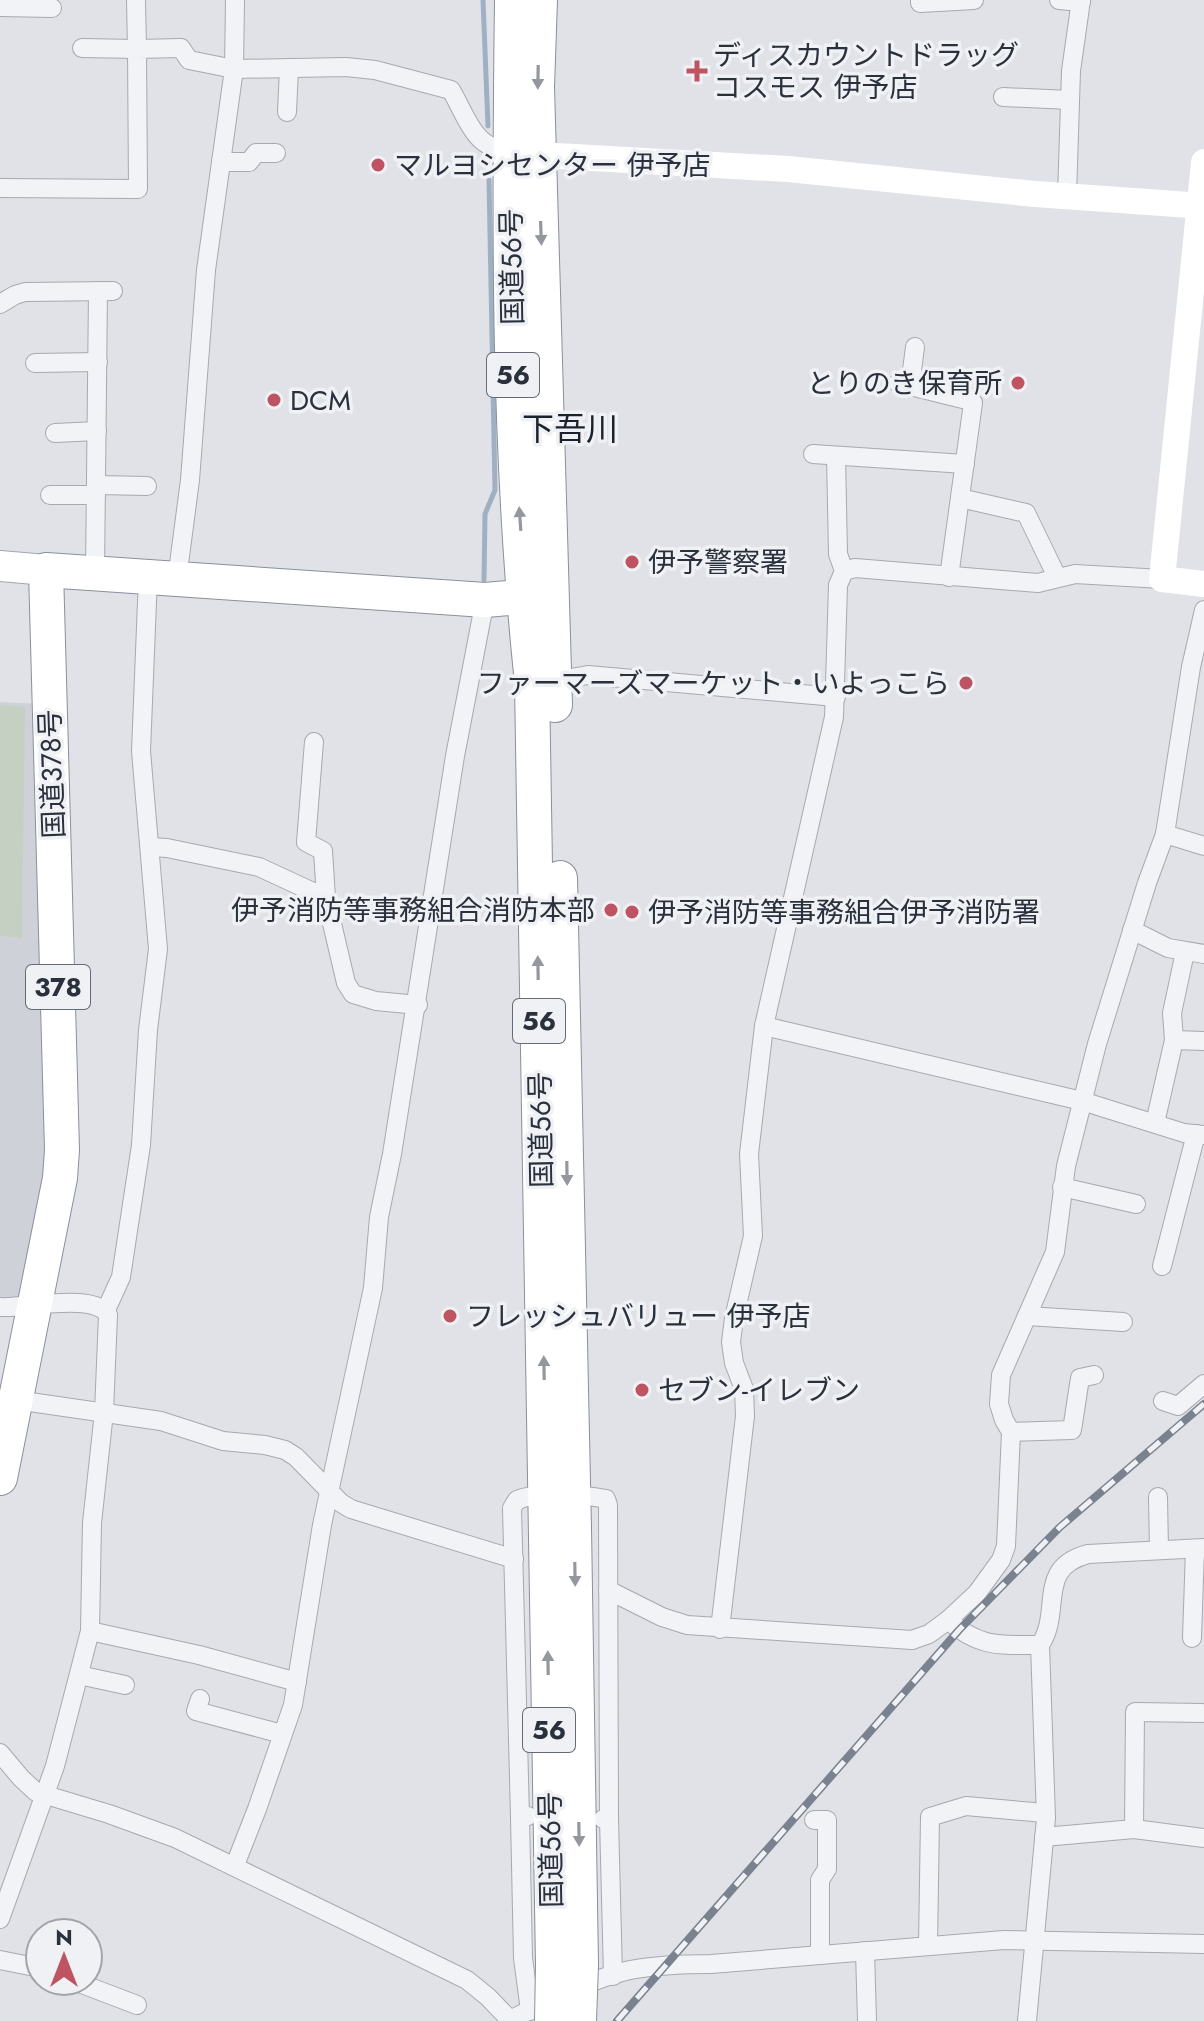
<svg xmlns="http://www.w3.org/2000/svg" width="1204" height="2021" font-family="Jost,'Noto Sans JP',sans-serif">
	<rect width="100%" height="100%" fill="#e0e2e7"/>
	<polygon fill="#ced2d8" points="0,702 41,704 51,1158 21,1299 0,1300"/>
	<polygon fill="#c5d0c2" points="0,705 25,707 22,938 0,936"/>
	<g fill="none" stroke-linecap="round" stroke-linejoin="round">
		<g stroke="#9fb0c3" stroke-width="5">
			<polyline points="483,0 488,126"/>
			<polyline points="484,580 485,514 495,490 489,180"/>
		</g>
		<g stroke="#a6a9b0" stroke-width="20">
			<g id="street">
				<polyline points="920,0 920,3 974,0"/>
				<polyline points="1059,0 1081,2"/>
				<polyline points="0,7 52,8"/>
				<polyline points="82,48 137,49 136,0"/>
				<polyline points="1003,97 1070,100"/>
				<polyline points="287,112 289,68"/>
				<polyline points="221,162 249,162 256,153 276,153"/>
				<path d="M 0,188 L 138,189 L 137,49 L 181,48 L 189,60 L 234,69 L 346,67 L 375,70 L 451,90 C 468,119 473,148 510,152"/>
				<polyline points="1067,196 1071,71 1081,0"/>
				<polyline points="0,304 15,295 25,292 113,291"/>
				<polyline points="35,363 98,362"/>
				<polyline points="898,383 967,400 973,403 949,577"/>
				<polyline points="910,386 915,347"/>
				<polyline points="55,433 97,431"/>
				<polyline points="813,454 965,464"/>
				<polyline points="836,456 838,554 844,571"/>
				<polyline points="96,485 147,486"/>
				<polyline points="50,495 96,495"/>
				<polyline points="960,498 1026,513 1057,577"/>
				<polyline points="95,573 98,291"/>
				<polyline points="177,579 190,480 206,270 234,69 235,0"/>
				<polyline points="547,682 588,675 836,697"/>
				<polyline points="314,742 306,842 323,851 326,898"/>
				<polyline points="1165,834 1204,846"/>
				<polyline points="151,847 167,848 259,867 326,898 346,983 353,994 376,1001 418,1005"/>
				<polyline points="1132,930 1168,948 1204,954"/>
				<polyline points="764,1026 1082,1101 1184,1133 1204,1135"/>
				<polyline points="1174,1040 1204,1041"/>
				<polyline points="1155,1123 1174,1040 1172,1013 1185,952"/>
				<polyline points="1062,1187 1136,1204"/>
				<polyline points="1162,1266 1196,1134"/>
				<path d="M 0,1307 C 24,1309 95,1292 108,1315 L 104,1412 L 92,1523 L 90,1631 L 55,1766 L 0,1919"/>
				<polyline points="106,1310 121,1277 141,1145 148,1030 158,949 141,751 148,577"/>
				<polyline points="1027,1316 1123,1322"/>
				<polyline points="16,1400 161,1421 223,1441 265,1445 285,1450 296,1457 341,1503 351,1509 514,1559"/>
				<polyline points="1163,1401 1178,1406 1204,1384"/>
				<polyline points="1011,1432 1072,1430 1080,1378 1094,1375"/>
				<polyline points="1158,1497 1159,1550"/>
				<polyline points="608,1590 662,1617 687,1625 912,1640 929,1634 948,1620 977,1593 1001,1560 1006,1546 1011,1432 1004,1420 999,1404 1001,1375 1055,1252 1066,1166 1097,1044 1147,883 1165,834 1191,667 1204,610"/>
				<path d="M 948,1620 C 979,1648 1000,1645 1040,1645"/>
				<polyline points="720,1629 745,1416 744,1389 734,1363 731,1342 734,1318 753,1236 749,1154 764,1026 834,717 838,585 844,571 855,568 1038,583 1075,574 1162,579"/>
				<polyline points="90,1631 199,1655 297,1682"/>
				<polyline points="1192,1638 1195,1549"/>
				<polyline points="79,1675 125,1685"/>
				<polyline points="200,1699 196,1711 282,1734"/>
				<polyline points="0,1753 21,1778 36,1792 109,1814 175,1838 467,1980 488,1997 511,2021"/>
				<path d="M 528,1816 L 520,1817 L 512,1508 L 517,1500 C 538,1492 583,1494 606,1499 L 608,1505 L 609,1819 L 603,1819"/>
				<polyline points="520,1817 523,1958 530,2011"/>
				<polyline points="609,1819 613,1976"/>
				<polyline points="814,1820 827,1820 827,1869 820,1880 820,1955"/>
				<polyline points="1134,1829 1135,1712 1202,1713"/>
				<polyline points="1044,1837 1134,1829 1204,1838"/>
				<polyline points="235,1865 257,1809 293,1705 322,1525 373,1288 379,1217 392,1154 455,756 485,600"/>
				<polyline points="928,1946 930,1817 966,1806 1045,1813"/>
				<polyline points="865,1951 867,2021"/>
				<polyline points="0,1960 40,1968"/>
				<polyline points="74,1981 137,2005"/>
				<path d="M 508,2021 C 544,2003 590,1979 630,1970 C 657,1965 684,1964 711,1964 L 1004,1940 L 1204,1944"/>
				<path d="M 1027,2021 L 1046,1818 L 1040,1645 C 1063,1611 1035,1568 1088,1554 L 1204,1548"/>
			</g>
		</g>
		<g stroke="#a0a7b1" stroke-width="32">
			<polyline id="primary" points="0,566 46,570"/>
		</g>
		<g stroke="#89909c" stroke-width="36">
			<g id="highway">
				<path d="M 512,0 C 509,228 508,456 532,683 L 553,1965"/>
				<polyline points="540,0 537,87 555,705"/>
				<polyline points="560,878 574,1528 581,1965"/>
				<polyline points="0,1478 60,1178 62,1150 46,570 485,600 543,595"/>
			</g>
		</g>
		<use href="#street" stroke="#f2f3f6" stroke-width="18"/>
		<g stroke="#fff" stroke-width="26">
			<polyline points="539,155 788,169 1035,194 1204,206"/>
			<polyline points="1204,162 1162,579 1204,584"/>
		</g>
		<use href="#primary" stroke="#fff" stroke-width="30"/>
		<use href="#highway" stroke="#fff" stroke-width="34"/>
		<g stroke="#7b828f" stroke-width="8">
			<polyline id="rail" points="617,2021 959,1630 1060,1527 1204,1404"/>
		</g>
		<use href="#rail" stroke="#eff1f5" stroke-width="5" stroke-dasharray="15" stroke-linecap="butt"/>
		<g stroke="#89909c" stroke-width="36" stroke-linecap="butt">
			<g id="highway-bridge">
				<polyline points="552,2021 553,1965"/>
				<polyline points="579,2021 581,1965"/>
			</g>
		</g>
		<use href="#highway-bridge" stroke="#fff" stroke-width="34"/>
	</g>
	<defs><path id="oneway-solid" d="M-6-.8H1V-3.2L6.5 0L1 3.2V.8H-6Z" transform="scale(2)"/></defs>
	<g fill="#94989e">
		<use href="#oneway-solid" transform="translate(538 77) rotate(91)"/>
		<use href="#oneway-solid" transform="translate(541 233) rotate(88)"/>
		<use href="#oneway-solid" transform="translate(520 519) rotate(-94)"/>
		<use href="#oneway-solid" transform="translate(538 968) rotate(-91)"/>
		<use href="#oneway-solid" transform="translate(567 1173) rotate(89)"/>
		<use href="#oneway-solid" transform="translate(544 1368) rotate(-91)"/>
		<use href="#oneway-solid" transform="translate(575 1574) rotate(89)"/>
		<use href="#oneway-solid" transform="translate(548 1663) rotate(-91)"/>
		<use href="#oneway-solid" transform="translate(579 1834) rotate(89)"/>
	</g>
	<g fill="#be5361" stroke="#eff1f5" stroke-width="3">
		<path d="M693 59h8v8h8v8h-8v8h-8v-8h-8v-8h8z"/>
		<circle cx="378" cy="165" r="8"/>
		<circle cx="1018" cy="383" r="8"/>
		<circle cx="274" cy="400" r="8"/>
		<circle cx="632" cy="562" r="8"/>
		<circle cx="966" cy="683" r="8"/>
		<circle cx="611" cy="910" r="8"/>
		<circle cx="632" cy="912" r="8"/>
		<circle cx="450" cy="1316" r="8"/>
		<circle cx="642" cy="1390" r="8"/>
	</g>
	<g text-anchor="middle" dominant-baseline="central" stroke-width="7" stroke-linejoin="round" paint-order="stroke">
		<g fill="#eff1f5" stroke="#656b74" stroke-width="2">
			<rect x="487" y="353" width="52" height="44" rx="6"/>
			<rect x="26" y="965" width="64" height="44" rx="6"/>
			<rect x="513" y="999" width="52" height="44" rx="6"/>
			<rect x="523" y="1708" width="52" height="44" rx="6"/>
		</g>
		<g font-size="26" font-weight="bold" fill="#2a313c">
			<text x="513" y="375">56</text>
			<text x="58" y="987">378</text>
			<text x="539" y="1021">56</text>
			<text x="549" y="1730">56</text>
		</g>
		<g font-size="28" fill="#2a313c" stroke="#eff1f5" text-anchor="start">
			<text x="713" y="55">ディスカウントドラッグ<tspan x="713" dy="32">コスモス 伊予店</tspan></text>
			<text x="394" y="165">マルヨシセンター 伊予店</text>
			<text x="1002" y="383" text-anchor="end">とりのき保育所</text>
			<text x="290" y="400">DCM</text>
			<text x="648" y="562">伊予警察署</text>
			<text x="950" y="683" text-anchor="end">ファーマーズマーケット・いよっこら</text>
			<text x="595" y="910" text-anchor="end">伊予消防等事務組合消防本部</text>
			<text x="648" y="912">伊予消防等事務組合伊予消防署</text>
			<text x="466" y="1316">フレッシュバリュー 伊予店</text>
			<text x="658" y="1390">セブン-イレブン</text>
		</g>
		<g font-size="28" fill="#2a313c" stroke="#eff1f5">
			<text transform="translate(512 267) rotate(-91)">国道56号</text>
			<text transform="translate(52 774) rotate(-92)">国道378号</text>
			<text transform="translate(541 1130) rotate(-91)">国道56号</text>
			<text transform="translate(551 1850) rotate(-91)">国道56号</text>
		</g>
		<g font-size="32" fill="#1c222d" stroke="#eff1f5">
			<text x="570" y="429">下吾川</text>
		</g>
	</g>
	<g transform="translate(64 1957)"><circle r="38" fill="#eff1f5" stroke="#a0a4ab" stroke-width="2"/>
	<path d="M0-6L14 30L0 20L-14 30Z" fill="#be5361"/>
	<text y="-12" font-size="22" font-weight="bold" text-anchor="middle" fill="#2a313c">N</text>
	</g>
</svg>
